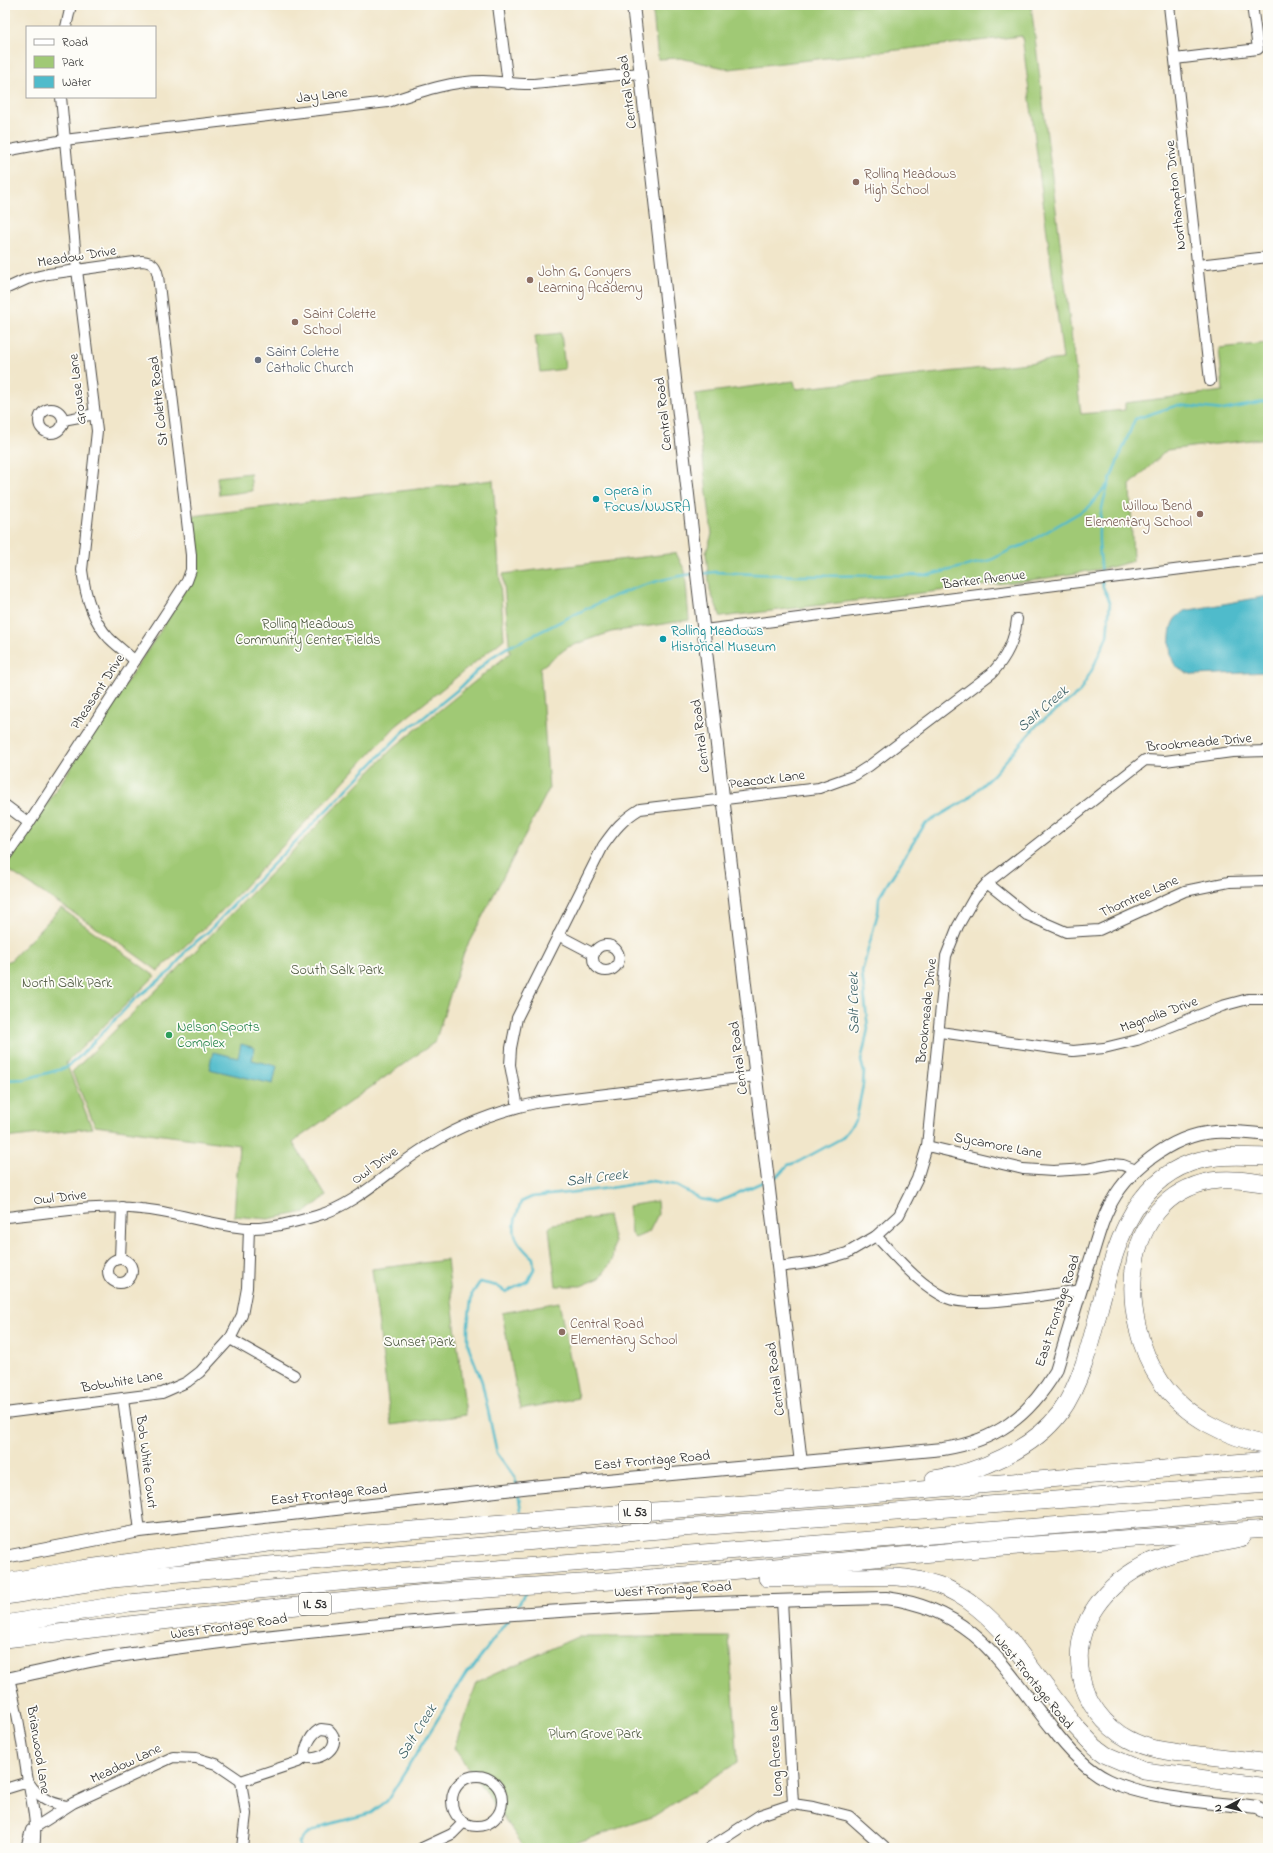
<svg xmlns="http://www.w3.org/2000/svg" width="1273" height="1853" font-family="'Indie Flower',sans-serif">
	<rect width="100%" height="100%" fill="#fdfcf7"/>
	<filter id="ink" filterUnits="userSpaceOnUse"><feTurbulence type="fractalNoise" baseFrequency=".025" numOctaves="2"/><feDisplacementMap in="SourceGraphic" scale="8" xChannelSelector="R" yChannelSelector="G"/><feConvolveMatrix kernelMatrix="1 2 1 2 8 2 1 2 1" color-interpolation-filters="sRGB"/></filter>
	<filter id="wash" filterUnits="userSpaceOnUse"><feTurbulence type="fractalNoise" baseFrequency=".012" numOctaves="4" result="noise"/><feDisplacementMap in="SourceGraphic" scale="16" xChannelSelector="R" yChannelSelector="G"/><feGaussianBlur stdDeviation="0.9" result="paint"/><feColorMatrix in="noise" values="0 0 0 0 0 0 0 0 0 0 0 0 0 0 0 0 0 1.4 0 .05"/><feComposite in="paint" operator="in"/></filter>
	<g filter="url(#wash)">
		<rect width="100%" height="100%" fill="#f1e6ca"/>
		<g fill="#a0c975" stroke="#667a50">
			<polygon points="652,5 1031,5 1081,414 1125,410 1125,403 1223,391 1219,348 1268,343 1268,438 1167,450 1130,485 1133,561 1112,567 1047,578 721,617 710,591 706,553 712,534 695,394 794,381 796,389 1063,359 1022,36 729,69 680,58 658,59"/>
			<polygon points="561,333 565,369 540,372 535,336"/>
			<polygon points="250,473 252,491 219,495 217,477"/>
			<polygon points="493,480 504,639 396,726 214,919 158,971 118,942 5,868 172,613 197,567 192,516"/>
			<polygon points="676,553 685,571 689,620 611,632 568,647 540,668 549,789 464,952 435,1042 300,1137 293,1143 326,1196 306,1212 268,1219 234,1216 239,1145 95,1126 72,1072 174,973 393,748 510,653 503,574"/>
			<polygon points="61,908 155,976 66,1063 92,1128 5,1138 5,962 11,960"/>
			<polygon points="657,1201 658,1214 649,1232 635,1238 631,1234 628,1206"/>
			<polygon points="608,1216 614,1242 612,1261 600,1278 581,1286 556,1286 549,1228 553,1224"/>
			<polygon points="447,1260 466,1415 391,1425 372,1269"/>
			<polygon points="559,1302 578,1398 520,1409 502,1313"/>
			<polygon points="577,1637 729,1637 738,1762 654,1816 561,1848 525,1848 454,1748 477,1682"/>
		</g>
		<g fill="#4fbbcb" stroke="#3d737b">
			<path d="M 1268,596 L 1268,672 L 1194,675 C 1187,673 1180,671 1175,665 C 1168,655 1168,628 1175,619 C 1177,616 1182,613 1184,611 Z"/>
			<polygon points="241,1044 255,1048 252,1060 277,1066 273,1084 209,1069 213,1052 238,1058"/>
		</g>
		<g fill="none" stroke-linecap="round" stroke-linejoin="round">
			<g stroke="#4fbbcb" stroke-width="2.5">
				<polyline points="700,574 714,572 798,576 929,575 991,560 1012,549 1024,545 1089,507 1108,484"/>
				<path d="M 1102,576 C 1101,560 1098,546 1099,530 C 1101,491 1121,455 1135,419 L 1178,405 L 1223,410 L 1268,401"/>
				<path d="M 5,1080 L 25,1079 L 66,1068 L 80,1056 L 134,1000 L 172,970 L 187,949 L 208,932 L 241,897 L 405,730 L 423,718 L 461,687 L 489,659 L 506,648 C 567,621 625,582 693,574"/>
				<polyline points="772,1178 779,1175 788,1165 798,1162 842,1138 856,1120 863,1085 864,1072 861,1061 868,1029 862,972 878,912 879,897 925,824 966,800 993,775 1038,724 1079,693 1093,668 1107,636 1110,602 1103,587 1102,581"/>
				<path d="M 517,1486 L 515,1478 L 497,1453 L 482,1382 L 468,1345 L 468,1324 L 472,1294 L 480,1282 L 497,1286 L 506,1292 L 528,1281 L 534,1269 L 533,1258 C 510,1238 511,1230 521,1202 L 532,1197 L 610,1188 L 652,1181 L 675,1185 L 700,1199 L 718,1202 L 765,1181"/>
				<polyline points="518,1493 521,1510"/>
				<polyline points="516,1609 525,1593"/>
				<polyline points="300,1848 299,1842 309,1833 323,1826 371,1813 387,1801 467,1672 472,1669 509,1618"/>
			</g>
		</g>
	</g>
	<g filter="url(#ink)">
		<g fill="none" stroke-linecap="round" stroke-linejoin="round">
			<g stroke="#494743" stroke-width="12">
				<g id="minor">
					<polyline points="498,5 508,84"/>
					<polyline points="1169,5 1210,381"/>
					<polyline points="66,27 71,5"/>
					<polyline points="1175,59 1258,49 1252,5"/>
					<path d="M 61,97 L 77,270 L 97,431 L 82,570 C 85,594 92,620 109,638 C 117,646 127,653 135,661"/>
					<path d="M 5,151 L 64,140 L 388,102 C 419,92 450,81 483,81 C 500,81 517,85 534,84 C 570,81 605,76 640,73"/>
					<polyline points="1198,265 1268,257"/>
					<path d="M 5,289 L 27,279 L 48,274 L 142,261 C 153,262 156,266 158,276 L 191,555 L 191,570 L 187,581 L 29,823 L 5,857"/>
					<circle cx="51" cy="421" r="12"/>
					<polyline points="63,420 95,414"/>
					<polyline points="704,630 1268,558"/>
					<polyline points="5,805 29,823"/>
					<polyline points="987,883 1027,915 1066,932 1099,930 1185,891 1229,882 1268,881"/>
					<polyline points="558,935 594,954"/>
					<circle cx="606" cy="958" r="13"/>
					<polyline points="940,1032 1073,1051 1104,1048 1137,1040 1222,1006 1248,999 1268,999"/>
					<path d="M 518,1107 L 510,1065 L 511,1048 L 517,1018 L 603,846 C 615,829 622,820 640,809 L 819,788 L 855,775 L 869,766 L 992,673 C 1006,658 1015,639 1017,619"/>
					<polyline points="927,1146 1023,1169 1053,1171 1087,1169 1112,1164 1123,1165 1136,1170"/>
					<path d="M 5,1217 C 50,1213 96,1204 141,1209 C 177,1212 212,1226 248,1228 C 270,1229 295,1222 316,1216 C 355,1205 385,1174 418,1152 C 455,1127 497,1111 540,1102 L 756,1076"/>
					<path d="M 876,1236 C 898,1259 918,1284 947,1298 C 971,1309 1052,1294 1081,1290"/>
					<polyline points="120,1258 122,1207"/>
					<circle cx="120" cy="1271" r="12"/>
					<polyline points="778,1267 816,1262 847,1253 876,1236 899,1215 917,1179 927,1146 946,956 958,926 974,898 987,883 1145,760 1165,761 1232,752 1268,751"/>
					<polyline points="230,1339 294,1375"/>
					<polyline points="123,1398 140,1531"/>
					<polyline points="5,1413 162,1393 187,1382 200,1372 230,1339 242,1315 247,1288 249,1228"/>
					<path d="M 9,1679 C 18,1710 22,1743 27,1775 C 31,1799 38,1824 34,1848"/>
					<path d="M 321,1729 L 329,1730 C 345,1745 320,1763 305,1757 C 304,1748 312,1732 321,1729 Z"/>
					<circle cx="477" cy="1801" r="25"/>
					<polyline points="241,1781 246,1814 242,1848"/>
					<path d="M 29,1783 C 39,1798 50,1803 67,1806"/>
					<polyline points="5,1789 28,1782"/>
					<polyline points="793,1804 813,1807 849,1816 885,1848"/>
					<polyline points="26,1848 31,1830 73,1803 173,1757 196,1758 216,1764 241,1781 298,1762 305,1757"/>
					<polyline points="422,1848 452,1834 464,1822"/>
					<polyline points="709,1848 760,1815 793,1804 782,1600"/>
				</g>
			</g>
			<g stroke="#494743" stroke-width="14">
				<g id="tertiary">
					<polyline points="633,5 695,557 801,1463"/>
					<path d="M 5,1557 L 140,1531 L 532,1487 L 943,1449 C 996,1441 1029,1416 1056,1371 C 1067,1336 1077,1301 1088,1267 C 1095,1248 1099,1227 1108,1209 C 1125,1172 1171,1135 1214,1132 C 1232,1131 1250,1133 1268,1135"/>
					<path d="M 5,1679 C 38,1673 72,1664 105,1658 C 363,1619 625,1603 886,1598 C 974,1609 1001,1664 1051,1727 C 1066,1747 1085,1769 1108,1780 C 1149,1800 1212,1802 1257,1808 L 1268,1813"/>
				</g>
			</g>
			<g stroke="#494743" stroke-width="18">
				<g id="motorway">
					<path d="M 1268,1184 C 1249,1181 1230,1178 1211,1181 C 1118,1199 1117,1318 1161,1382 C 1185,1417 1228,1438 1268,1445"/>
					<path d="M 934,1479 C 978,1473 1033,1449 1060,1413 C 1112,1341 1094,1198 1190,1163 C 1216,1154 1241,1156 1268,1157"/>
					<path d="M 1241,1539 C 1212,1545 1179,1549 1152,1561 C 1107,1582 1071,1623 1081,1675 C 1085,1701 1105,1727 1128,1739 C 1150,1751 1174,1752 1199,1755 C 1222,1757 1245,1760 1268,1763"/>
					<path d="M 767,1578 C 794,1577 822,1577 850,1577 C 879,1576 909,1575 938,1585 C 967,1595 990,1617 1010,1640 L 1075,1726 L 1095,1747 L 1106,1755 L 1144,1771 L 1268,1787"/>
					<polyline points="5,1582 81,1569 298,1539 909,1491 1268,1460"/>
					<polyline points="5,1596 113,1579 682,1528 1268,1484"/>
					<polyline points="5,1624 129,1603 380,1578 1268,1509"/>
					<polyline points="5,1639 268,1609 427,1593 627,1580 990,1548 1268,1529"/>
				</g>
			</g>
			<use href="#minor" stroke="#fff" stroke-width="10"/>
			<use href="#tertiary" stroke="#fff" stroke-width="12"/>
			<use href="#motorway" stroke="#fff" stroke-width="17"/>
		</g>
	</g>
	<g fill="#8d6e63" stroke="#fdfcf7" stroke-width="1.5">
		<circle cx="856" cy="182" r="4"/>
		<circle cx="530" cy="280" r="4"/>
		<circle cx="295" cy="322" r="4"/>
		<circle cx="1200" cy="514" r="4"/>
		<circle cx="562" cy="1332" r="4"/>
	</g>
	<circle fill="#6b7280" stroke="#fdfcf7" stroke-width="1.5" cx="258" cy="360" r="4"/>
	<g fill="#0f9aa8" stroke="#fdfcf7" stroke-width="1.5">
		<circle cx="596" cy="499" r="4"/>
		<circle cx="663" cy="639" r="4"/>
	</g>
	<circle fill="#2e9e5b" stroke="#fdfcf7" stroke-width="1.5" cx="169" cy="1035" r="4"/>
	<g text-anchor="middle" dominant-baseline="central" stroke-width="3.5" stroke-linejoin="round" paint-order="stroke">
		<g fill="#fdfcf7" stroke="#6a6a68" stroke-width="1">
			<rect x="619" y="1501" width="32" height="22" rx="3"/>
			<rect x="299" y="1593" width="32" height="22" rx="3"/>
		</g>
		<g font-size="13" font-weight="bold" fill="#2b2b2b">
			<text x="635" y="1512">IL 53</text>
			<text x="315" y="1604">IL 53</text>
		</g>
		<g font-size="14" fill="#2b2b2b" stroke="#fdfcf7">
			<text transform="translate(628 92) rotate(-97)">Central Road</text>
			<text transform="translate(322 96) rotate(-7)">Jay Lane</text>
			<text transform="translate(1176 195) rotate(-96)">Northampton Drive</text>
			<text transform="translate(77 257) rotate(-9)">Meadow Drive</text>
			<text transform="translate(78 389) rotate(-97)">Grouse Lane</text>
			<text transform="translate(159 401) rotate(-96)">St Colette Road</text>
			<text transform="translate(664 414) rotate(-96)">Central Road</text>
			<text transform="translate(984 580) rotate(-7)">Barker Avenue</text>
			<text transform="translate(98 692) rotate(-57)">Pheasant Drive</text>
			<text transform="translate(701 736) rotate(-97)">Central Road</text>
			<text transform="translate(1199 743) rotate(-5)">Brookmeade Drive</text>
			<text transform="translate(767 780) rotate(-7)">Peacock Lane</text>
			<text transform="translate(1139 897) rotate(-24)">Thorntree Lane</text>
			<text transform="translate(927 1011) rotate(-84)">Brookmeade Drive</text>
			<text transform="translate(1159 1015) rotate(-20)">Magnolia Drive</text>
			<text transform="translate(739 1058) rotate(-97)">Central Road</text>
			<text transform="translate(998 1146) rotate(11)">Sycamore Lane</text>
			<text transform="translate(375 1166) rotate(-36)">Owl Drive</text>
			<text transform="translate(60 1198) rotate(-6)">Owl Drive</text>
			<text transform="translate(1058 1311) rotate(-72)">East Frontage Road</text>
			<text transform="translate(776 1379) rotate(-97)">Central Road</text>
			<text transform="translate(122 1382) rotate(-9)">Bobwhite Lane</text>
			<text transform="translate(652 1461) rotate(-5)">East Frontage Road</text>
			<text transform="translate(146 1462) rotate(83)">Bob White Court</text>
			<text transform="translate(329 1495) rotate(-6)">East Frontage Road</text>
			<text transform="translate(673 1590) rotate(-3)">West Frontage Road</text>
			<text transform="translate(229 1627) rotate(-8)">West Frontage Road</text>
			<text transform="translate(1033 1682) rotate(51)">West Frontage Road</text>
			<text transform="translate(38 1750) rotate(81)">Briarwood Lane</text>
			<text transform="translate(776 1751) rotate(-93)">Long Acres Lane</text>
			<text transform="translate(126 1764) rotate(-25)">Meadow Lane</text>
		</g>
		<g font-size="14" fill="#785e54" stroke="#fdfcf7" text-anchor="start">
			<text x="864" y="174">Rolling Meadows<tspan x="864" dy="16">High School</tspan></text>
			<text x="538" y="272">John G. Conyers<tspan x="538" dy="16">Learning Academy</tspan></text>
			<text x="303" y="314">Saint Colette<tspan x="303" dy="16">School</tspan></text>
			<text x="1192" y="506" text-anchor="end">Willow Bend<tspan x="1192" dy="16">Elementary School</tspan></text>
			<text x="570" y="1324">Central Road<tspan x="570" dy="16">Elementary School</tspan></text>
		</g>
		<g font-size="14" fill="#5b616d" stroke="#fdfcf7" text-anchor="start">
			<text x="266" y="352">Saint Colette<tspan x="266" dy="16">Catholic Church</tspan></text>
		</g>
		<g font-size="14" fill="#0d838f" stroke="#fdfcf7" text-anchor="start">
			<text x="604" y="491">Opera in<tspan x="604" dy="16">Focus/NWSRA</tspan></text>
			<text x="671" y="631">Rolling Meadows<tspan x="671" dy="16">Historical Museum</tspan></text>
		</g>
		<g font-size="14" fill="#4e5a41" stroke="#fdfcf7">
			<text x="308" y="624">Rolling Meadows<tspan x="308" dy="16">Community Center Fields</tspan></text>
			<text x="337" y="970">South Salk Park</text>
			<text x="67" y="983">North Salk Park</text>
			<text x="419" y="1342">Sunset Park</text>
			<text x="595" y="1734">Plum Grove Park</text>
		</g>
		<g font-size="14" fill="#27864d" stroke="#fdfcf7" text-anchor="start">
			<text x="177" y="1027">Nelson Sports<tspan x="177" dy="16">Complex</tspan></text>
		</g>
		<g font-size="15" font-style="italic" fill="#385d63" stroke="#fdfcf7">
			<text transform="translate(1043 709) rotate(-41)">Salt Creek</text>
			<text transform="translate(854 1003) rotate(-91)">Salt Creek</text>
			<text transform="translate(597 1178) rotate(-7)">Salt Creek</text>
			<text transform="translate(417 1732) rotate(-58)">Salt Creek</text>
		</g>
	</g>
	<rect width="1273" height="1853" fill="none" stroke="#fdfcf7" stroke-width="20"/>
	<rect x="26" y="26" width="130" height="72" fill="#fdfcf7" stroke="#a9a8a5"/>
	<rect x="34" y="39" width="20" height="6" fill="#ffffff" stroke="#a9a8a5"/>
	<text x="62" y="46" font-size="12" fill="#2b2b2b">Road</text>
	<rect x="34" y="56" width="20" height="12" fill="#a0c975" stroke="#a9a8a5"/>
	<text x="62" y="66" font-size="12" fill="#2b2b2b">Park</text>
	<rect x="34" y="76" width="20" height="12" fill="#4fbbcb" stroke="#a9a8a5"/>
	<text x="62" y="86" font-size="12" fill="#2b2b2b">Water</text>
	<g transform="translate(1227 1807) rotate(263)" stroke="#fdfcf7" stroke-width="3" paint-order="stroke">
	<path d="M0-3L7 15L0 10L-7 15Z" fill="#2b2b2b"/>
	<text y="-6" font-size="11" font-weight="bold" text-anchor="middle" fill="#2b2b2b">N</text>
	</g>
</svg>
